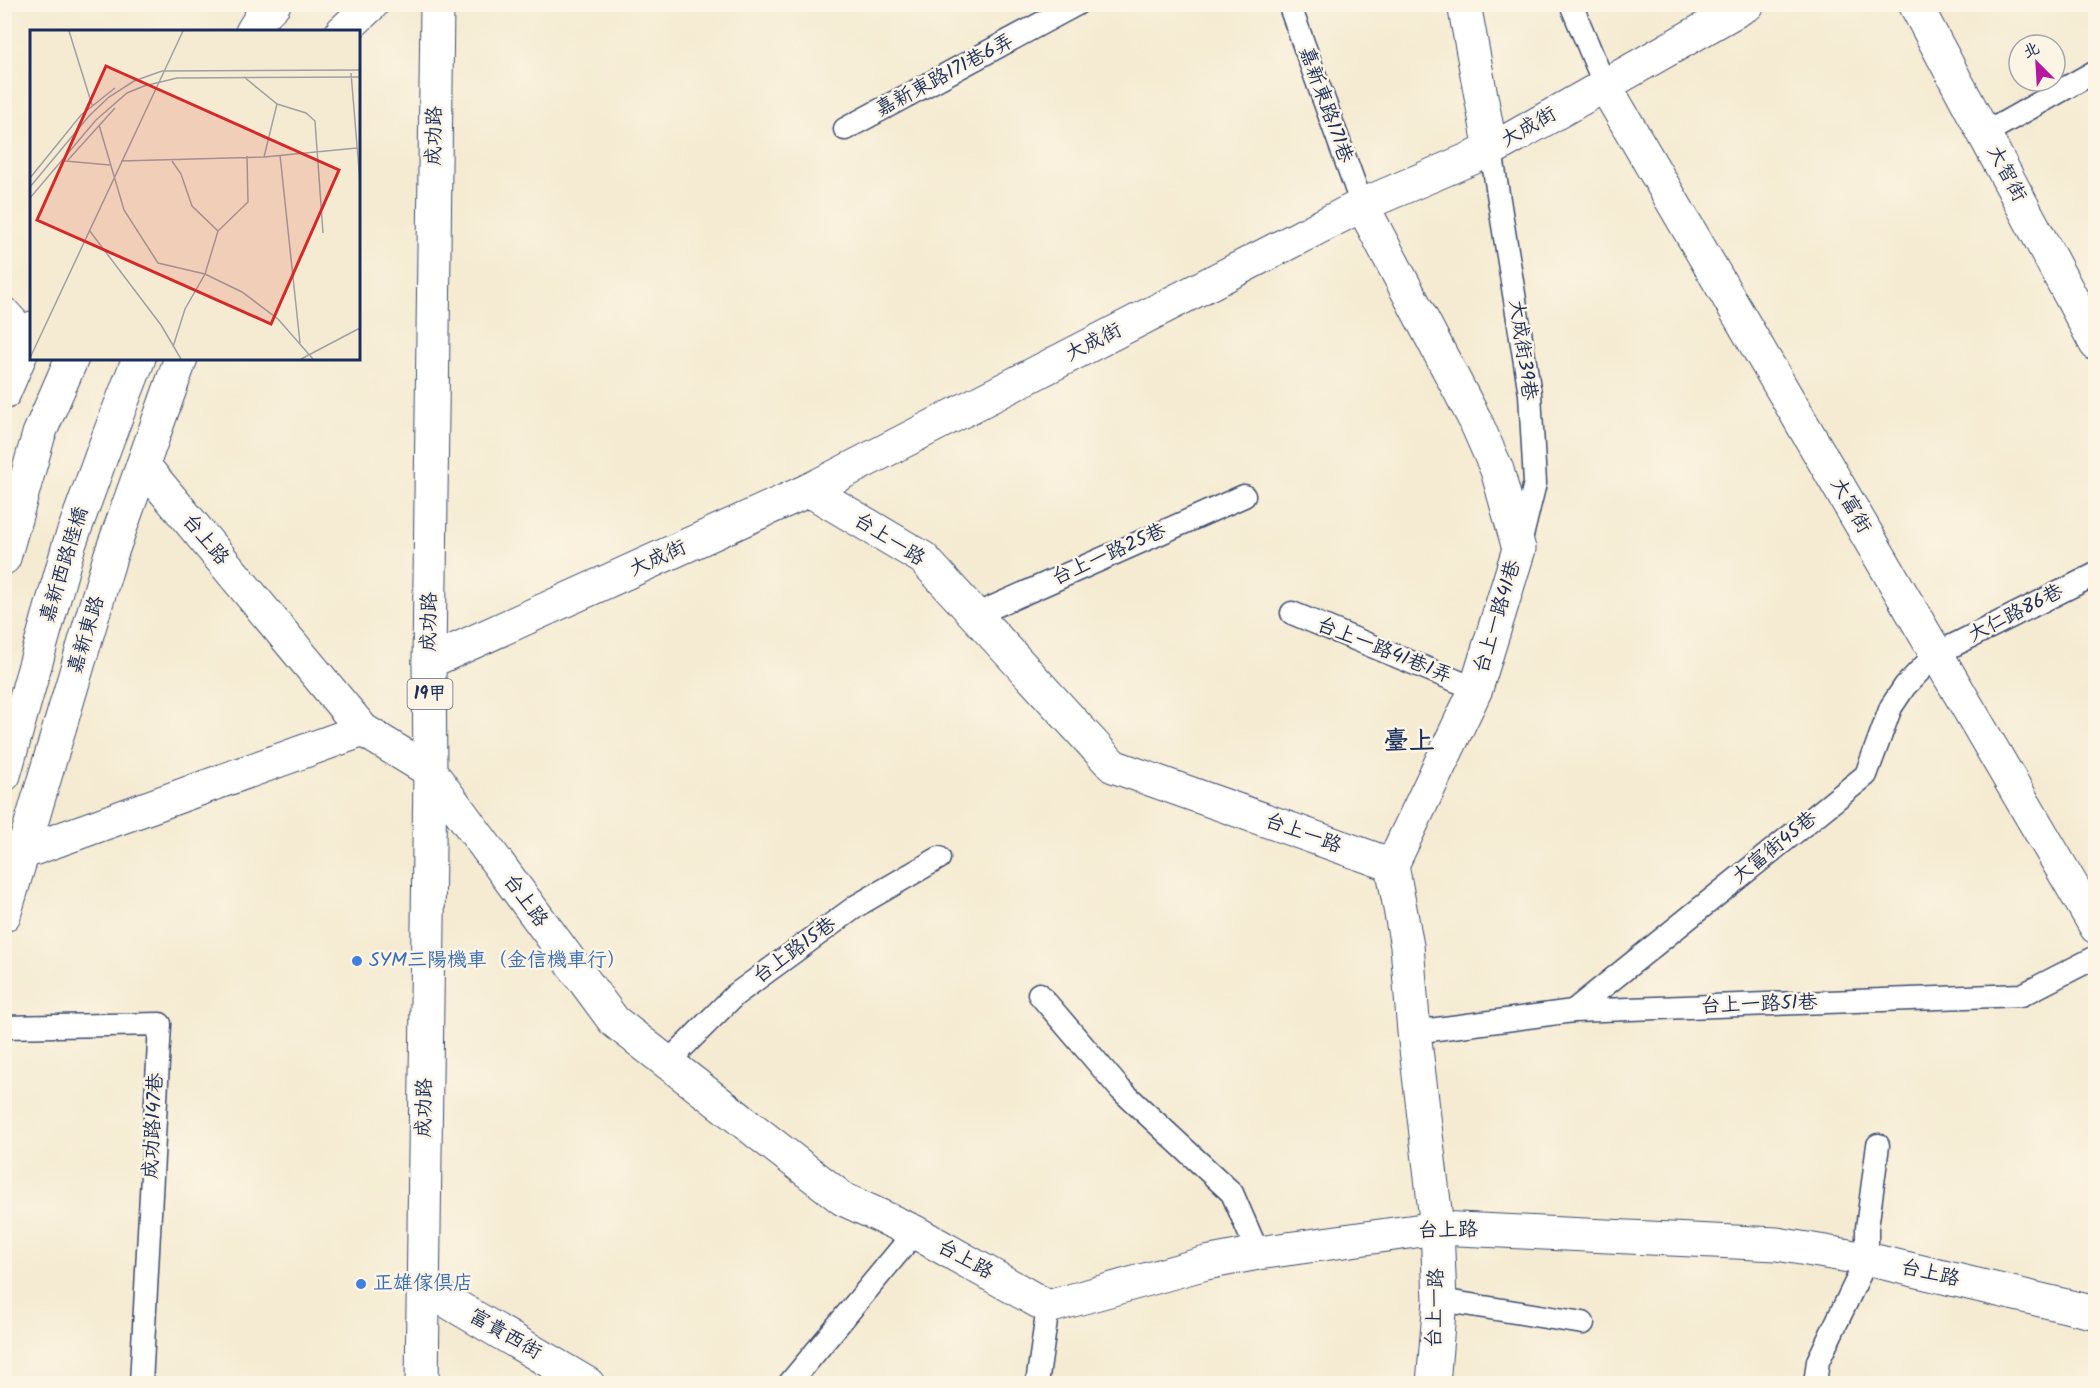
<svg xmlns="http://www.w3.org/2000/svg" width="2100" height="1388" font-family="Kalam,'LXGW WenKai TC',sans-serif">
	<rect width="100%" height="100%" fill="#fcf5e5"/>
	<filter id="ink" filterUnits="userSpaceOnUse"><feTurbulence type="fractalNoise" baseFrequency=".0167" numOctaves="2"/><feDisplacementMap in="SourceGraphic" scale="12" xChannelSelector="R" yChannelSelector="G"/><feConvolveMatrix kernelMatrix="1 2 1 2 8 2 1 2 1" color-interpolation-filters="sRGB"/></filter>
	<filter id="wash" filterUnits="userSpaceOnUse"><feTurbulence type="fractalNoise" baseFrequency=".008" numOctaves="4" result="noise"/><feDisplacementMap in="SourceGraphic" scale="24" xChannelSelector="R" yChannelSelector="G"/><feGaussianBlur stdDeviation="1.35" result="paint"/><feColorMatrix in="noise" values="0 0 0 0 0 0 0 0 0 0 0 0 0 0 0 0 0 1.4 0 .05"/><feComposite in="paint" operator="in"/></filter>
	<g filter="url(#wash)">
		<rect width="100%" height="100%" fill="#f5ebd2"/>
	</g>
	<g filter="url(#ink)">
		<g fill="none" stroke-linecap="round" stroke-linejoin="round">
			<g stroke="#3c4b6f" stroke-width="25">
				<g id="lane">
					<polyline points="1289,4 1362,205"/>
					<polyline points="1571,4 1605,86"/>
					<polyline points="845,129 1077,4"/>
					<polyline points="1984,134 2096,71"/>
					<polyline points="1491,150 1530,394 1535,483 1520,544"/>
					<polyline points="1292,613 1476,689"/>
					<polyline points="975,615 1244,496"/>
					<polyline points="1039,994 1121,1090 1232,1193 1258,1253"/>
					<polyline points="1573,1011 1866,775 1891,707 1905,686 1936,654 2096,574"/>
					<polyline points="4,1027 160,1024 141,1384"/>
					<polyline points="1414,1032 1573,1011 2022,995 2096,957"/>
					<polyline points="667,1063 735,995 858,905 939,858"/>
					<polyline points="1440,1300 1583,1323"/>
					<polyline points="789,1384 915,1232"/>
					<polyline points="1037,1384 1048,1307"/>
					<polyline points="1815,1384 1818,1361 1867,1259 1867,1228 1878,1145"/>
				</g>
			</g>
			<g stroke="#3c4b6f" stroke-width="35">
				<g id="street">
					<polyline points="1464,4 1491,150"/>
					<polyline points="1915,4 2096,344"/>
					<polyline points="1605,86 2096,927"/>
					<polyline points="1362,205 1475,420 1497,470 1519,549 1476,689 1392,865"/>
					<polyline points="4,314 26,338"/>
					<polyline points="4,393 32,328"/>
					<polyline points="143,465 363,730 430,771 614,1021 843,1199 915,1232 1048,1307 1206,1263 1258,1253 1437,1228 1777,1244 1867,1259 2096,1313"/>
					<polyline points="809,490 923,558 1113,766 1392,865 1407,946 1414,1032 1437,1228 1440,1300 1433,1384"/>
					<polyline points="429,662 809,490 1362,205 1491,150 1748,4"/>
					<polyline points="5,848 22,853 363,730"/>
					<polyline points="4,915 110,557 181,358"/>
					<polyline points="423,1287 588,1384"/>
				</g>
			</g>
			<g stroke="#3c4b6f" stroke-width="35">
				<g id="secondary">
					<polyline points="252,32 261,17 274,4"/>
					<polyline points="342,32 372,4"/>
					<polyline points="4,558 39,434 72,358"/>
					<polyline points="4,775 69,545 108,438 139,358"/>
				</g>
			</g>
			<g stroke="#3c4b6f" stroke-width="35">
				<polyline id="primary" points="422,1384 430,771 429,662 437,4"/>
			</g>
			<use href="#lane" stroke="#fff" stroke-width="22"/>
			<use href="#street" stroke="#fff" stroke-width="33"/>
			<use href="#secondary" stroke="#fff" stroke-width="33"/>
			<use href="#primary" stroke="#fff" stroke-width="33"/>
		</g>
	</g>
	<g fill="#3f7fe0" stroke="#fcf5e5" stroke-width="2">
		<circle cx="357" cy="961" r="6"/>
		<circle cx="361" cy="1284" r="6"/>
	</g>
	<g text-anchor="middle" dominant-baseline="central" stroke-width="5" stroke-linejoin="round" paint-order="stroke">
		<rect fill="#fcf5e5" stroke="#5e6a86" stroke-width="1.5" x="407.5" y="679" width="45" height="30" rx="4.5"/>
		<g font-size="18" font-weight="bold" fill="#1b2f5e">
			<text x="430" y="694">19甲</text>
		</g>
		<g font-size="20" fill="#1b2f5e" stroke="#fcf5e5">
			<text transform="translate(945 76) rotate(-28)">嘉新東路171巷6弄</text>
			<text transform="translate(1325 105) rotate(70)">嘉新東路171巷</text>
			<text transform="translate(1529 128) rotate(-30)">大成街</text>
			<text transform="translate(435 136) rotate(-89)">成功路</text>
			<text transform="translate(2006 174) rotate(62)">大智街</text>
			<text transform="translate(1094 343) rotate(-27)">大成街</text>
			<text transform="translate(1522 350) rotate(82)">大成街39巷</text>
			<text transform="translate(1850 506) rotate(60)">大富街</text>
			<text transform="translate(205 540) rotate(50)">台上路</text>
			<text transform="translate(889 540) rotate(33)">台上一路</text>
			<text transform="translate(1109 555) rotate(-24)">台上一路25巷</text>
			<text transform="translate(658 559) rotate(-24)">大成街</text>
			<text transform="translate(65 565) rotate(-73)">嘉新西路陸橋</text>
			<text transform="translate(2016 614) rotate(-27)">大仁路86巷</text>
			<text transform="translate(1498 617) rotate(-73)">台上一路41巷</text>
			<text transform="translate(430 622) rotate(-89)">成功路</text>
			<text transform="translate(87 635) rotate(-73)">嘉新東路</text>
			<text transform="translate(1384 651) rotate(22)">台上一路41巷1弄</text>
			<text transform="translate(1303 834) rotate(20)">台上一路</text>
			<text transform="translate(1775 848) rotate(-39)">大富街45巷</text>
			<text transform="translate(525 901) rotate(54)">台上路</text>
			<text transform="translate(795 951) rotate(-36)">台上路15巷</text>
			<text transform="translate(1759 1005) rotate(-2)">台上一路51巷</text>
			<text transform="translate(425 1108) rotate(-89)">成功路</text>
			<text transform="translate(154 1126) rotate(-87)">成功路147巷</text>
			<text transform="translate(1448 1231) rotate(-1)">台上路</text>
			<text transform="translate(965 1260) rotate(29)">台上路</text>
			<text transform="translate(1930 1274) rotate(13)">台上路</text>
			<text transform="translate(1436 1308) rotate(-88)">台上一路</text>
			<text transform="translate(505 1335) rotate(30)">富貴西街</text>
		</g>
		<g font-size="20" fill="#366cbe" stroke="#fcf5e5" text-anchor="start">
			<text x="369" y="961">SYM三陽機車（金信機車行）</text>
			<text x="373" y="1284">正雄傢俱店</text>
		</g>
		<g font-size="26" font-weight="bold" fill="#1b2f5e" stroke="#fcf5e5">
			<text x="1409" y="742">臺上</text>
		</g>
	</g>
	<g transform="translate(30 30)">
		<rect width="330" height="330" fill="#f5ebd2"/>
		<path fill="none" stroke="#9ea0a4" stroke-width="1.5" d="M 39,1 L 62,75M 321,43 L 330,152M 214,47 L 247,74 L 234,127M 247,74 L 276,83 L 285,91 L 293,203M 69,95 L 94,180 L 128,233 L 175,244 L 212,262 L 248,289 L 283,329M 250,125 L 270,313M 38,130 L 85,78M 35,131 L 80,135M 91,131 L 234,127 L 327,118M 142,131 L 151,144 L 162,176 L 188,201 L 175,244 L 155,279 L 143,317M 0,148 L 51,85 L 85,58M 0,157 L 59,86 L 79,67 L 104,51 L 132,41 L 330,40M 0,168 L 66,90 L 97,63 L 114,56 L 147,48 L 330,47M 59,200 L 131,295 L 151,329M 188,201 L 218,172 L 217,126M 0,328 L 153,1M 271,329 L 330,298"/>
		<path fill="#d62828" fill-opacity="0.15" stroke="#d62828" stroke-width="3" d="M 76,36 L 309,140 L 241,294 L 7,190 Z"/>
		<rect width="330" height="330" fill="none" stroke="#1b2f5e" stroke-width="3"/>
	</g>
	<rect width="2100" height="1388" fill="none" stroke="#fcf5e5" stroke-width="24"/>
	<g transform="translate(2037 63) rotate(336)"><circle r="28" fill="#fcf5e5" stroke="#a2a6af" stroke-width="1.5"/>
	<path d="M0-4.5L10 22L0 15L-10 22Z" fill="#b5179e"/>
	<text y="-9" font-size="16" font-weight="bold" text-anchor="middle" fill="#1b2f5e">北</text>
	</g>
</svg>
